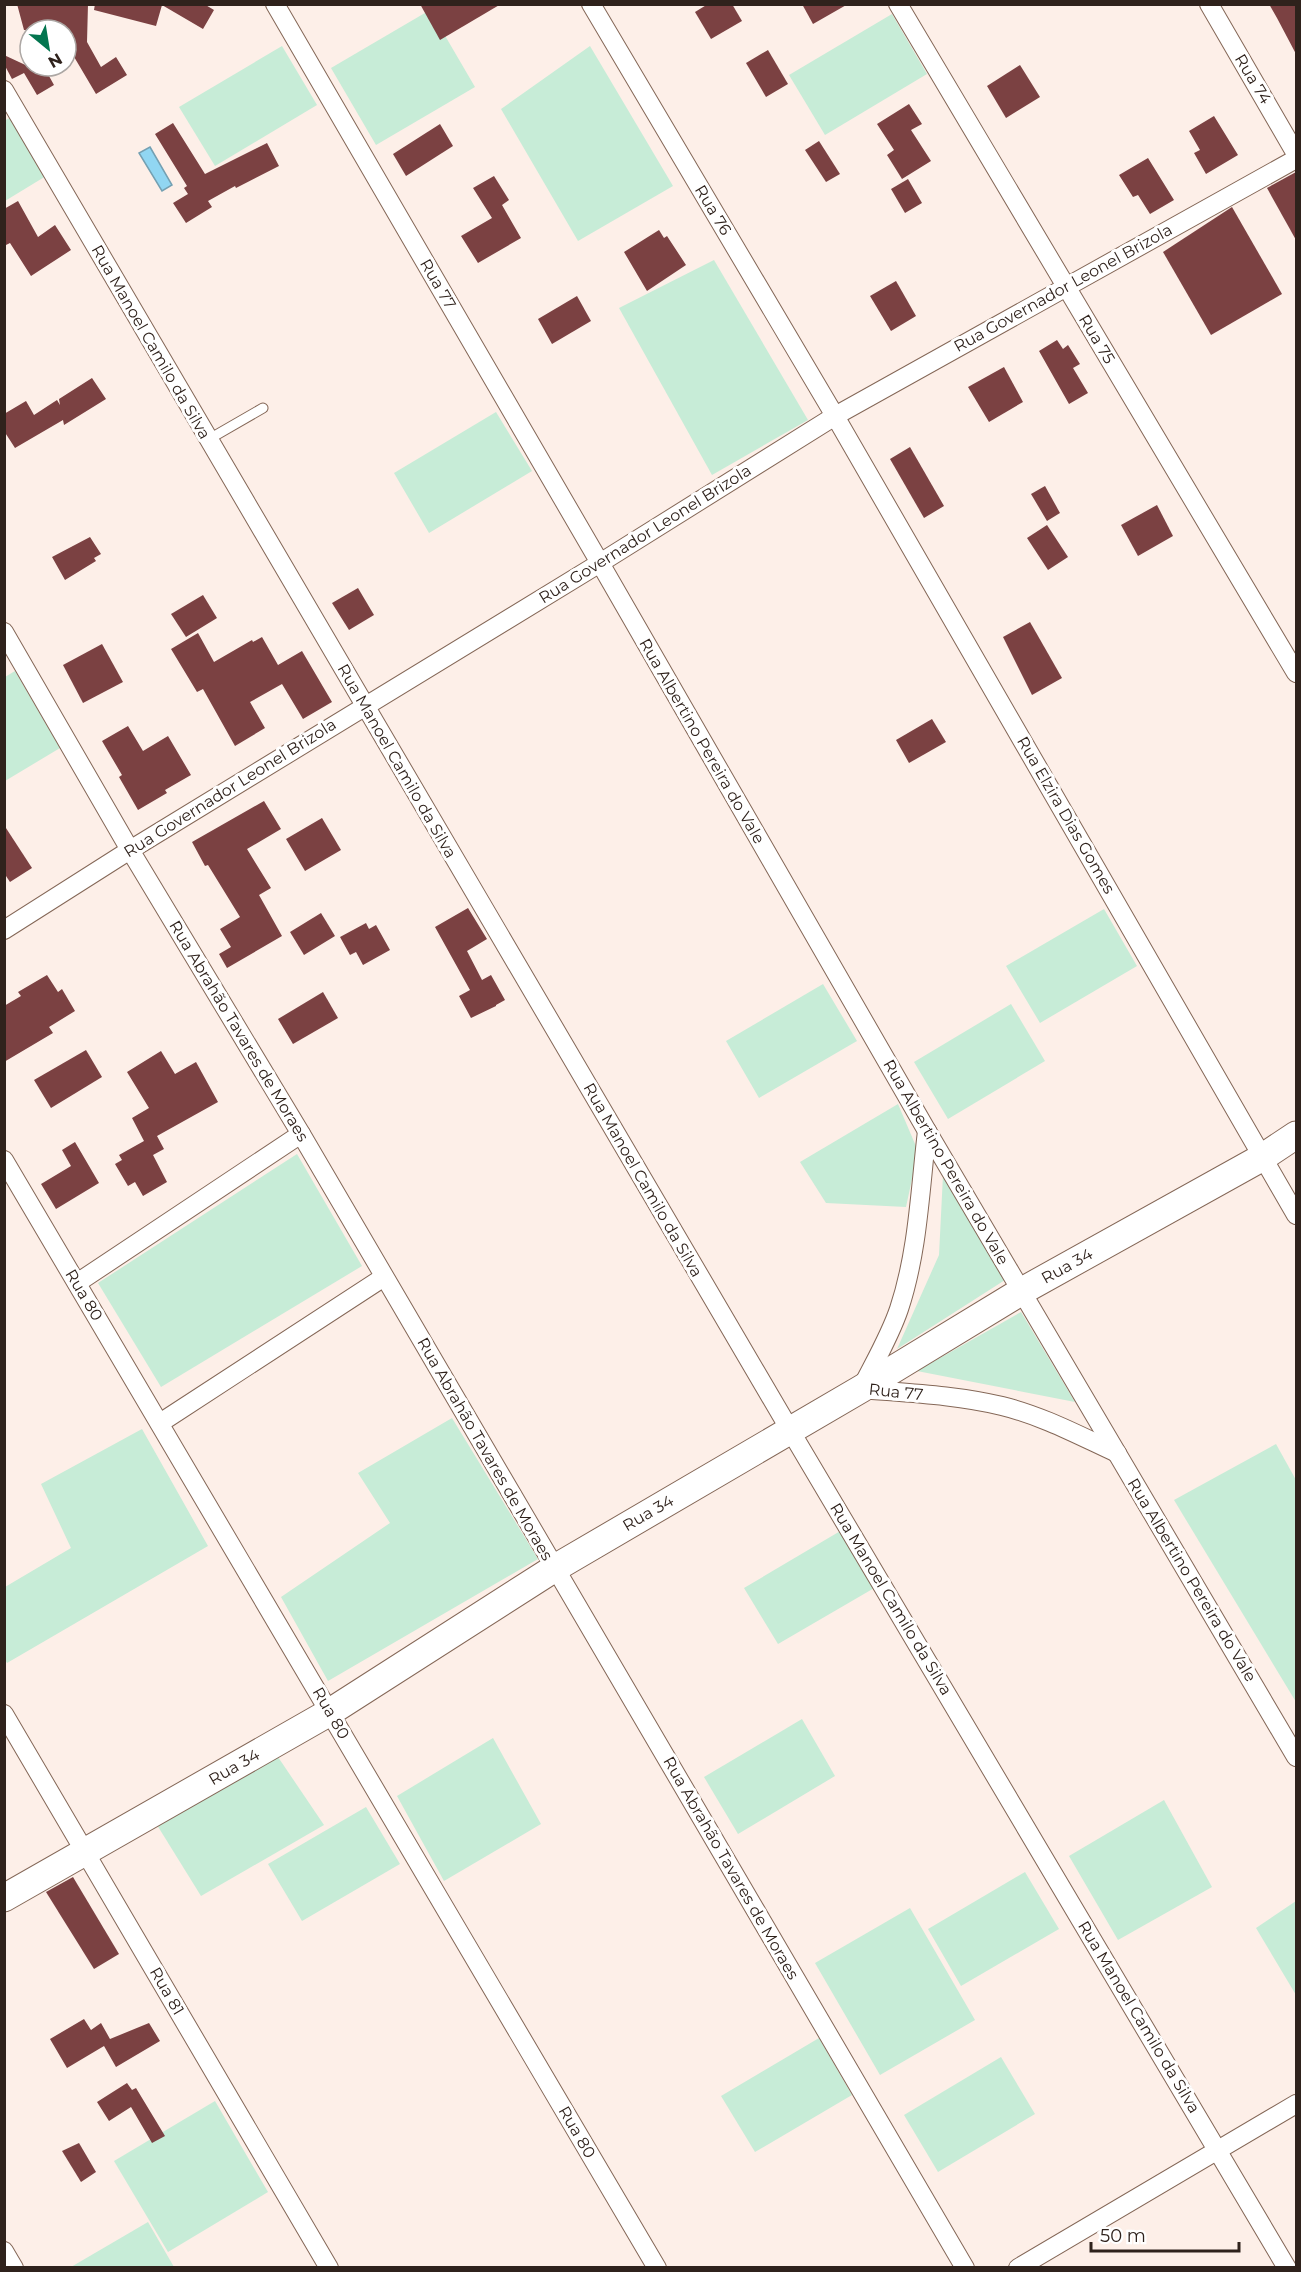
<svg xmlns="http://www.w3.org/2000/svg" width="1301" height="2272" font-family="Montserrat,sans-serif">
	<rect width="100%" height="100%" fill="#fdefe8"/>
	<g fill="#c7ecd7">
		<polygon points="430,10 475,87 376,145 331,68"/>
		<polygon points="892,14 927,74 825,135 789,75"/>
		<polygon points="282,46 317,105 215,166 179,107"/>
		<polygon points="590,46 673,186 578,241 501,109"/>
		<polygon points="11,117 46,176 5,201 4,121"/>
		<polygon points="714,260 808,420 712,475 619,308"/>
		<polygon points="496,412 532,471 429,533 394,473"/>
		<polygon points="15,671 60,748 5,781 5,677"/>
		<polygon points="1104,909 1137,966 1040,1023 1006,966"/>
		<polygon points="823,984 857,1041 759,1098 726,1041"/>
		<polygon points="1011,1004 1045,1061 948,1119 914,1062"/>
		<polygon points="898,1104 918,1151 906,1207 826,1203 800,1162"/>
		<polygon points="297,1154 362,1266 161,1387 98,1283"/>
		<polygon points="943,1175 1005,1280 897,1349 939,1255"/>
		<polygon points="1021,1312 1075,1402 917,1371"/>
		<polygon points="452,1418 538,1559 328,1681 281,1597 390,1523 358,1473"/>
		<polygon points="142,1429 208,1546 7,1663 4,1658 5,1587 71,1548 41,1484"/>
		<polygon points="1276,1444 1296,1480 1296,1702 1174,1500"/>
		<polygon points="842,1530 876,1587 778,1644 744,1588"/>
		<polygon points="802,1719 835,1776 738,1834 704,1777"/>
		<polygon points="493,1738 541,1824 444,1881 397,1796"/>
		<polygon points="278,1757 324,1825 201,1896 157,1825"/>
		<polygon points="1164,1800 1212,1887 1118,1940 1069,1856"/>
		<polygon points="366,1807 400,1864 302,1921 268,1864"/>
		<polygon points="1025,1872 1059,1929 961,1986 928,1929"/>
		<polygon points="1296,1901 1296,1995 1256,1928"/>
		<polygon points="910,1908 975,2020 880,2075 815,1963"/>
		<polygon points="819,2038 852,2095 755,2152 721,2096"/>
		<polygon points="1001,2057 1035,2114 938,2172 904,2115"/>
		<polygon points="215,2101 268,2192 168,2252 114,2161"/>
		<polygon points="148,2222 174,2267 71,2267"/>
	</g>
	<polygon fill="#91d6f2" stroke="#74a0b2" stroke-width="1.5" points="150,147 172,185 162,191 139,153"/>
	<g fill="#7b4142">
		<polygon points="17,4 88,4 87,42 101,67 116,57 127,75 96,94 70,50 66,50 66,30 24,30"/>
		<polygon points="95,4 204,4 214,10 203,29 162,5 156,26 94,10"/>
		<polygon points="420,4 501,4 440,40"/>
		<polygon points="708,4 732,4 742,21 711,39 695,12"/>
		<polygon points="802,4 848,4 813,24"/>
		<polygon points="1269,4 1296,4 1296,54 1277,18"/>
		<polygon points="768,50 788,84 766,97 746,63"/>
		<polygon points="4,55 49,76 54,85 37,95 24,73 12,79 4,64"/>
		<polygon points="1020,65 1040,97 1006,118 987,86"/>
		<polygon points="909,104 922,124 911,130 931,161 902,179 887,155 894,150 877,124"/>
		<polygon points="1214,116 1238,155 1206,174 1194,153 1200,150 1189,131"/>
		<polygon points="173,123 205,174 267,143 279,166 236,188 235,186 208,201 212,207 186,223 173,203 188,194 184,188 187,186 155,134"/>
		<polygon points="440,124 453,146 406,176 393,154"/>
		<polygon points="819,141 840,174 826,182 805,150"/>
		<polygon points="1148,158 1174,200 1150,214 1138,195 1133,197 1119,175"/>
		<polygon points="1296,172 1296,240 1267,188"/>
		<polygon points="494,176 509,200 502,205 521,238 478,263 461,236 492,218 473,188"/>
		<polygon points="908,179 922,203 905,213 891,189"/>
		<polygon points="18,201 38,237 55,225 71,250 31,276 10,243 4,246 4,209"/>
		<polygon points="1232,207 1282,294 1211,335 1163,252"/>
		<polygon points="659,230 664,238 667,236 686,265 647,291 624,252"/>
		<polygon points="896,281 916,316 891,331 870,296"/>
		<polygon points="577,296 591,321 552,344 538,319"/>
		<polygon points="1057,340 1063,349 1068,345 1080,364 1073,368 1088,393 1069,404 1039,351"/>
		<polygon points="1004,367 1023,402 989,422 968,387"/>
		<polygon points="92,378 106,399 64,425 63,420 15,448 4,431 4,414 26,401 34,415 57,400 60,405 59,399"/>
		<polygon points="910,447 944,506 924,518 890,459"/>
		<polygon points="1045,486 1060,513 1047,521 1031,494"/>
		<polygon points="1157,505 1173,536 1138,556 1121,525"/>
		<polygon points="1047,525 1068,557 1048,570 1027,538"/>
		<polygon points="90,537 101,554 94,558 96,561 65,580 52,557"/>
		<polygon points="358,588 374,615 349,630 332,603"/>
		<polygon points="203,595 217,618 186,637 171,614"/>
		<polygon points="1030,622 1062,678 1032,695 1003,637"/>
		<polygon points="198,633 214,662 252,640 253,642 262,637 278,665 302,651 332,702 303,719 282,684 250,702 265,728 235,746 203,689 197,692 171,649"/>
		<polygon points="102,644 123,682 83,703 63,665"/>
		<polygon points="932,719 946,742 909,763 896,740"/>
		<polygon points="128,726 143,751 168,736 191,775 165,790 167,793 138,810 119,777 122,775 102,741"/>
		<polygon points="264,801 281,829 247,849 271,888 259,895 282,936 227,968 219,954 231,947 220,929 240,917 208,865 205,866 192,842"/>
		<polygon points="322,818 341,850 305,871 286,839"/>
		<polygon points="4,825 32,868 10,882 4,873"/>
		<polygon points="468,908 487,939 467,951 482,980 491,975 505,1000 496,1005 496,1006 471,1018 459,996 470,990 435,927"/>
		<polygon points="321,913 335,936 304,955 290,932"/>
		<polygon points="366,923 369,929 376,925 390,950 363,965 356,952 350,955 340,937"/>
		<polygon points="47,975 58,992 62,989 75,1011 49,1027 53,1033 4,1062 4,1006 21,996 18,992"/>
		<polygon points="323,992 338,1018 293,1044 278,1019"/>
		<polygon points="86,1050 102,1077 51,1108 34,1080"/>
		<polygon points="161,1051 175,1074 196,1062 218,1102 157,1136 164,1149 153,1155 167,1182 143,1196 135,1182 128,1186 115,1164 122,1160 119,1155 144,1141 132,1118 149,1108 127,1072"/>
		<polygon points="75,1142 99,1183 56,1209 41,1184 71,1166 62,1150"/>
		<polygon points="73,1877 119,1954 94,1969 46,1892"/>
		<polygon points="84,2019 91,2030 101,2023 110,2039 149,2023 160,2041 116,2067 104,2046 67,2068 50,2039"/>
		<polygon points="127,2083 132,2090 136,2088 165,2136 152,2143 131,2107 109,2121 97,2102"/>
		<polygon points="79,2143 96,2172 81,2182 62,2151"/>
	</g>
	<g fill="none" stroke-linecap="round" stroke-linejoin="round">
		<g stroke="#846757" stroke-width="11">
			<polyline id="lane" points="208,436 211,438 263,408"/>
		</g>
		<g stroke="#846757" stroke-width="20">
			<g id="street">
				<polyline points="275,4 600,563 927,1131 1296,1757"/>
				<polyline points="591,4 835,416 1296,1215"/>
				<polyline points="898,4 1296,673"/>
				<polyline points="1209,4 1296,154"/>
				<polyline points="4,90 790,1430 1287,2268"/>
				<polyline points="4,632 130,850 301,1134 965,2268"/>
				<polyline points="4,930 130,850 600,563 835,416 1296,159"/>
				<path d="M 927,1131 C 920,1190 918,1252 899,1309 C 890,1336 874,1363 861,1389 C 908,1393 957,1395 1002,1406 C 1043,1416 1080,1436 1117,1453"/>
				<polyline points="4,1160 657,2268"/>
				<polyline points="77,1283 301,1134"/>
				<polyline points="160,1423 384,1277"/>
				<polyline points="4,1714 329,2268"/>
				<polyline points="4,2251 14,2268"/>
				<polyline points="1018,2268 1296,2104"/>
			</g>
		</g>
		<g stroke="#846757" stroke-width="29">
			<polyline id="secondary" points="4,1898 330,1712 555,1568 861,1389 1022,1291 1263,1157 1296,1135"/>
		</g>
		<use href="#lane" stroke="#fff" stroke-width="9"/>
		<use href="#street" stroke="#fff" stroke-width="18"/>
		<use href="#secondary" stroke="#fff" stroke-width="27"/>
	</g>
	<g text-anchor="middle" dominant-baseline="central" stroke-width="6" stroke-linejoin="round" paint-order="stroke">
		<g font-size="16" fill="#2f221c" stroke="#fff">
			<text transform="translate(1253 79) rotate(59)">Rua 74</text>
			<text transform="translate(713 210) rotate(59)">Rua 76</text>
			<text transform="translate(438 284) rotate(60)">Rua 77</text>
			<text transform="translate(1063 288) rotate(-29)">Rua Governador Leonel Brizola</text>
			<text transform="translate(1097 339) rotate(59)">Rua 75</text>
			<text transform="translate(151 342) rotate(60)">Rua Manoel Camilo da Silva</text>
			<text transform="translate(645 534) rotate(-32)">Rua Governador Leonel Brizola</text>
			<text transform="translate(702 741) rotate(60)">Rua Albertino Pereira do Vale</text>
			<text transform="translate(397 761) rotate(60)">Rua Manoel Camilo da Silva</text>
			<text transform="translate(230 788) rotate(-32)">Rua Governador Leonel Brizola</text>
			<text transform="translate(1066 815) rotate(60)">Rua Elzira Dias Gomes</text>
			<text transform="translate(239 1031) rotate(59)">Rua Abrahão Tavares de Moraes</text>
			<text transform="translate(946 1162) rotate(60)">Rua Albertino Pereira do Vale</text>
			<text transform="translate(643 1180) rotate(60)">Rua Manoel Camilo da Silva</text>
			<text transform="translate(1067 1266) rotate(-29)">Rua 34</text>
			<text transform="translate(84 1295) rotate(59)">Rua 80</text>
			<text transform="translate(896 1392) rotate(6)">Rua 77</text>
			<text transform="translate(485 1449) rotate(60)">Rua Abrahão Tavares de Moraes</text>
			<text transform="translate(648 1513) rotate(-30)">Rua 34</text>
			<text transform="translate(1192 1580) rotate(59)">Rua Albertino Pereira do Vale</text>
			<text transform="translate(891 1599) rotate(59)">Rua Manoel Camilo da Silva</text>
			<text transform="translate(331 1713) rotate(60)">Rua 80</text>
			<text transform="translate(234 1767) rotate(-30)">Rua 34</text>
			<text transform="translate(731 1868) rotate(60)">Rua Abrahão Tavares de Moraes</text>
			<text transform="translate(167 1991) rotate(60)">Rua 81</text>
			<text transform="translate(1139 2017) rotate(59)">Rua Manoel Camilo da Silva</text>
			<text transform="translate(577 2132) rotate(60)">Rua 80</text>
		</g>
	</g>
	<rect width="1301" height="2272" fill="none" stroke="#2f221c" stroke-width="12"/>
	<g transform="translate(48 48) rotate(150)"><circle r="28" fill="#ffffff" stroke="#aca7a4" stroke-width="1.5"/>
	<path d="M0-4.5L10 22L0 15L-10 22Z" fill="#03754f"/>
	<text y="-9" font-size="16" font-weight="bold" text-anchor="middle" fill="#2f221c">N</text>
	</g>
	<path d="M1091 2242v9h148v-9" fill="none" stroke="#2f221c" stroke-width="3"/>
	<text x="1100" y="2242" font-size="18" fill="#2f221c" stroke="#ffffff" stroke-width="4.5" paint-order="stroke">50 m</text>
</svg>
